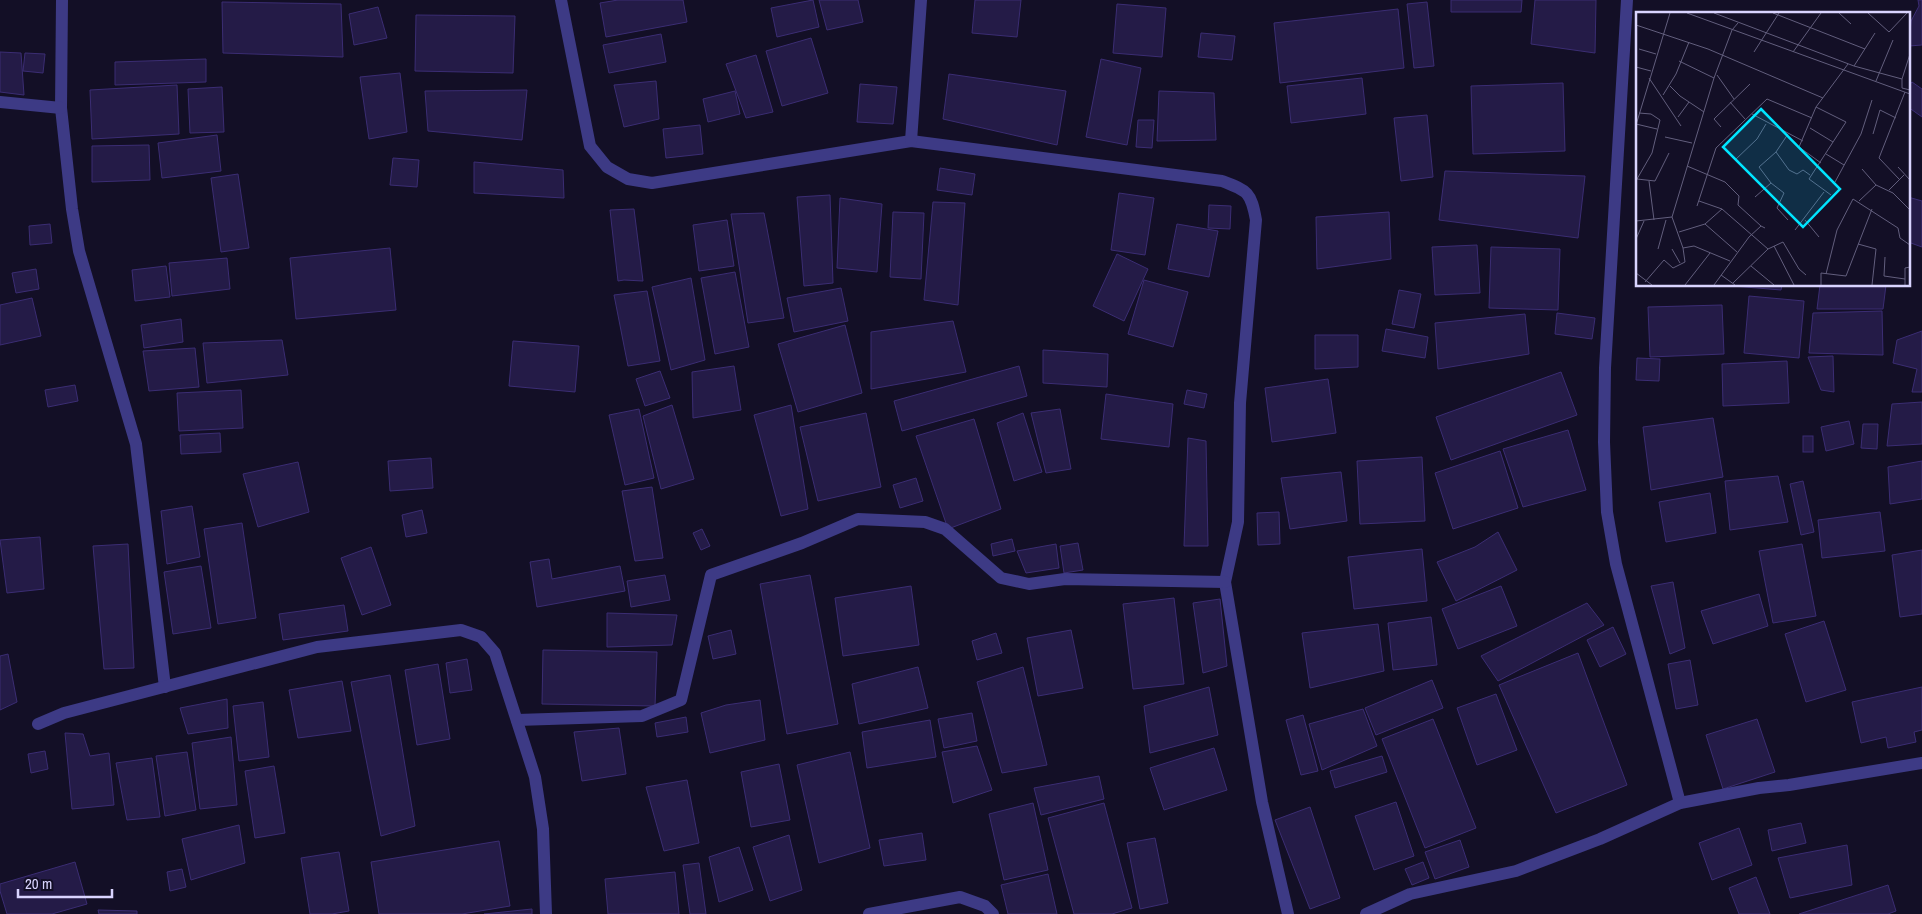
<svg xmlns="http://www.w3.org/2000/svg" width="1922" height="914" font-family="'Archivo Narrow',sans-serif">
	<rect width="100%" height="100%" fill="#130f26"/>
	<g fill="#241b47" stroke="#3b2d73">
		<polygon points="618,0 683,0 687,22 606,37 600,3"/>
		<polygon points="813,0 819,27 777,37 771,8"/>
		<polygon points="819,0 858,0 863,22 827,30"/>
		<polygon points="975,0 1021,0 1017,37 972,33"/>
		<polygon points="1451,0 1522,0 1521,12 1451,12"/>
		<polygon points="1535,0 1596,0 1595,53 1531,44"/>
		<polygon points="1918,0 1922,0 1922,45 1909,46 1911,21 1919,6"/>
		<polygon points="222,2 341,4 343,57 223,53"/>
		<polygon points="1427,2 1434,66 1414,68 1407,4"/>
		<polygon points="1117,4 1166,8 1162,57 1113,53"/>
		<polygon points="378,7 387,38 354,45 349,14"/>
		<polygon points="1398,9 1404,68 1280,83 1274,23"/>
		<polygon points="416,15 515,16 513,73 415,71"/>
		<polygon points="1201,33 1235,36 1232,60 1198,57"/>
		<polygon points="661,34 666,62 609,73 603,45"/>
		<polygon points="811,38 828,93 782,106 766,51"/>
		<polygon points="0,52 21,53 24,95 0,92"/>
		<polygon points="25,53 45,54 43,73 23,71"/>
		<polygon points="756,55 773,112 746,118 726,64"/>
		<polygon points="206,59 206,82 115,85 115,62"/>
		<polygon points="1101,59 1141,68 1127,145 1086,137"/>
		<polygon points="400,73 407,132 369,139 360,77"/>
		<polygon points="949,74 1066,91 1057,145 943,119"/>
		<polygon points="1362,78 1366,114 1291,123 1287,86"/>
		<polygon points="656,81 659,119 624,127 614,85"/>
		<polygon points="1912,82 1922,89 1922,117 1908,107 1908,87"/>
		<polygon points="1563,83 1565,151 1473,154 1471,86"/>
		<polygon points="860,84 897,87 893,124 857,122"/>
		<polygon points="177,85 179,134 92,139 90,90"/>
		<polygon points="222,87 224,132 190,133 188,89"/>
		<polygon points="527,90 522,140 428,131 425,91"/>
		<polygon points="735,91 740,114 708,122 703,99"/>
		<polygon points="1159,91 1214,93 1216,140 1157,141"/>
		<polygon points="1427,115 1433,177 1401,181 1394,118"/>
		<polygon points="1138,120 1154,120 1152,148 1136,147"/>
		<polygon points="700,125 703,154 666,158 663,129"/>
		<polygon points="217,135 221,171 162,178 158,143"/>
		<polygon points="149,145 150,180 92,182 92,146"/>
		<polygon points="393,158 419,160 417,187 390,185"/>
		<polygon points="474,162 563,170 564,198 474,193"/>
		<polygon points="940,168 975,174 972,195 937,190"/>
		<polygon points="1445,171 1585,176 1578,238 1439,220"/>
		<polygon points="238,174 249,248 221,252 211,178"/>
		<polygon points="1119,193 1154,198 1145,255 1111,250"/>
		<polygon points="830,195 833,283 804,286 797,197"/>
		<polygon points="1908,197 1922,201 1922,247 1908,242"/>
		<polygon points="840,198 882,204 877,272 837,268"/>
		<polygon points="933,202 965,203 958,305 924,300"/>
		<polygon points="1209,205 1231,206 1230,229 1208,228"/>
		<polygon points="634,209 643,281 624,280 618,281 610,210"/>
		<polygon points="893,212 924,213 921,279 890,277"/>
		<polygon points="1389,212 1391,259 1317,269 1316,217"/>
		<polygon points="764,213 784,318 748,323 731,214"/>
		<polygon points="727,220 734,266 699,271 693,225"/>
		<polygon points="50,224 52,243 30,245 29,226"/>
		<polygon points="1177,224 1218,231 1209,277 1168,269"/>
		<polygon points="1477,245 1480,293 1435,295 1432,247"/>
		<polygon points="1491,247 1560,249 1558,310 1489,308"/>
		<polygon points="390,248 396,310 296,319 290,258"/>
		<polygon points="1117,254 1148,269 1124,321 1093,306"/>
		<polygon points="227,258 230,289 172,296 169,263"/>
		<polygon points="166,266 170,297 135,301 132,270"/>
		<polygon points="36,269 39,289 16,293 12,273"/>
		<polygon points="735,272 749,347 715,354 701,278"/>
		<polygon points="691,278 705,360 671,370 652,287"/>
		<polygon points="1144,280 1188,292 1173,347 1128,334"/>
		<polygon points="1721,285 1782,285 1781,290"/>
		<polygon points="1820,285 1886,285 1883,309 1817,309"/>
		<polygon points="841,288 848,321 794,332 787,298"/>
		<polygon points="1399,290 1421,294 1414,328 1392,324"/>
		<polygon points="647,291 660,361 628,366 614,295"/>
		<polygon points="1749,296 1804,301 1799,358 1744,353"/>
		<polygon points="32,298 41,336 0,345 0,305"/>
		<polygon points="1722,305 1724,354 1650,357 1648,307"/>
		<polygon points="1882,311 1883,355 1809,353 1813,313"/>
		<polygon points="1557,313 1595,318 1592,339 1555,334"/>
		<polygon points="1525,314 1529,354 1438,369 1435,323"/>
		<polygon points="181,319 183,342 144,348 141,325"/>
		<polygon points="953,321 966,372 871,389 871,332"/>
		<polygon points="845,325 862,393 798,412 778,344"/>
		<polygon points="1386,329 1428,337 1425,358 1382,351"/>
		<polygon points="1922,331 1922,392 1912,392 1917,369 1893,363 1897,340"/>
		<polygon points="1315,335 1358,335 1358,367 1315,369"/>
		<polygon points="282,340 288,375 207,383 203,343"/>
		<polygon points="513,341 579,346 575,392 509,386"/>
		<polygon points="195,348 199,387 149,391 143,351"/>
		<polygon points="1043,350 1108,354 1107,387 1043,383"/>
		<polygon points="1833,356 1834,392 1821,390 1808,357"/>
		<polygon points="1637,358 1660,359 1659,381 1636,380"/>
		<polygon points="1787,361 1789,403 1723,406 1722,364"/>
		<polygon points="734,366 741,410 693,418 692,372"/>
		<polygon points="1019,366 1027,396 902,431 894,401"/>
		<polygon points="660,371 670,398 645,406 636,379"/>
		<polygon points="1561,372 1577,415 1451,460 1436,417"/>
		<polygon points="1328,379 1336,433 1272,442 1265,388"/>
		<polygon points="75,385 78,401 48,407 45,390"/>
		<polygon points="241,390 243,428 179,431 177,393"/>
		<polygon points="1187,390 1207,394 1204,408 1184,404"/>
		<polygon points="1106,394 1173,404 1169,447 1101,439"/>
		<polygon points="1922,402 1922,444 1887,446 1892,404"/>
		<polygon points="672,405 694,479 661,489 643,416"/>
		<polygon points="791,405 808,509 781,516 754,415"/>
		<polygon points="639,409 654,478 625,485 609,415"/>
		<polygon points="1060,409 1071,469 1046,473 1031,413"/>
		<polygon points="866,413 881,487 818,501 800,427"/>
		<polygon points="1023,413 1042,472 1014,481 997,423"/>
		<polygon points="1713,418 1723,477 1651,490 1643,427"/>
		<polygon points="974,419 1001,509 948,529 916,436"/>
		<polygon points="1849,421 1854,444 1826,451 1821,427"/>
		<polygon points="1863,424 1878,424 1877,449 1861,448"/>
		<polygon points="1568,430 1586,490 1523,507 1503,449"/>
		<polygon points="220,433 221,452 181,454 180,435"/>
		<rect x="1803" y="436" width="10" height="16"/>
		<polygon points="1188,438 1206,441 1208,546 1184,546"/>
		<polygon points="1500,451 1518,508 1453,529 1435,473"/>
		<polygon points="1422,457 1425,521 1360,524 1357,461"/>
		<polygon points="431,458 433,488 390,491 388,461"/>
		<polygon points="1922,461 1922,499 1890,504 1888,467"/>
		<polygon points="298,462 309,512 258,527 243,474"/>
		<polygon points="1341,472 1347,521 1290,529 1281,478"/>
		<polygon points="1778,476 1788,522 1730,530 1725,481"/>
		<polygon points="916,478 923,501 900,508 893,485"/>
		<polygon points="1803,481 1814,532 1801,535 1790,484"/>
		<polygon points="652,487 663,558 635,561 622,491"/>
		<polygon points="1710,493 1716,533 1666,542 1659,502"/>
		<polygon points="192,506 200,557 167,564 161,511"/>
		<polygon points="422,510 427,533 406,537 402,515"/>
		<polygon points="1279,512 1280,544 1258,545 1257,513"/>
		<polygon points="1880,512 1885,551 1822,558 1818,520"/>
		<polygon points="242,523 256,618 218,624 204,529"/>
		<polygon points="702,529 710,546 701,550 693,533"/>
		<polygon points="1498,532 1517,570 1456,601 1437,562 1475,547"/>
		<polygon points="40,537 44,589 7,593 0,540"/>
		<polygon points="1012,539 1015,551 993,556 991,544"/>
		<polygon points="1078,543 1083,570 1064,573 1060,546"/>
		<polygon points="128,544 134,668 104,669 93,546"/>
		<polygon points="1056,544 1059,568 1026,573 1017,551"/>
		<polygon points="1802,544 1816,616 1773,623 1759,551"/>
		<polygon points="371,547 391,605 362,615 341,558"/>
		<polygon points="1422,549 1427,601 1354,609 1348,557"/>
		<polygon points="1922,550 1922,614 1900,617 1892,555"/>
		<polygon points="549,559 552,579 620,566 625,591 537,607 530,562"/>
		<polygon points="201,566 211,628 173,634 164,572"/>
		<polygon points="665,575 670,600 631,607 627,581"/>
		<polygon points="810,575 838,724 787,734 760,584"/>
		<polygon points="1673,582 1685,648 1670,654 1651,586"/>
		<polygon points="911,586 919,645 843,656 835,598"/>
		<polygon points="1501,586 1517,626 1458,649 1442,609"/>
		<polygon points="1759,594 1768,626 1713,644 1701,611"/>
		<polygon points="1174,598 1184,684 1133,689 1123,604"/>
		<polygon points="1220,599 1227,666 1203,673 1193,603"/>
		<polygon points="1587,603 1604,625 1498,681 1481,656"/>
		<polygon points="344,605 348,631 283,640 279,614"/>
		<polygon points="607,613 677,615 672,645 607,647"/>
		<polygon points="1431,617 1437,665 1393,670 1388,623"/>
		<polygon points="1824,621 1846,690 1806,702 1785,634"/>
		<polygon points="1378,624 1384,671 1310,688 1302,633"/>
		<polygon points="1613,627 1626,654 1600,667 1587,640"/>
		<polygon points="731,630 736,654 713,659 708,636"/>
		<polygon points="1071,630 1083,688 1038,696 1027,638"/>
		<polygon points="996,633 1002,653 977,660 972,641"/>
		<polygon points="543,650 657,652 655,706 542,704"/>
		<polygon points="1578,653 1627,785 1556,813 1499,685"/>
		<polygon points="8,654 17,702 0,710 0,656"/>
		<polygon points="467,659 472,690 450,693 446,663"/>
		<polygon points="1690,660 1698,705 1676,709 1668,664"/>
		<polygon points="438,664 450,739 417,745 405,670"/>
		<polygon points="918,667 928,708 859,724 852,684"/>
		<polygon points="1023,667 1047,765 1002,773 977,682"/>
		<polygon points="390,675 415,826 381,836 351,682"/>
		<polygon points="1432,680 1443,708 1376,735 1365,708"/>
		<polygon points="342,681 351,731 298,738 289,690"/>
		<polygon points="1209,687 1218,735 1150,753 1144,706"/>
		<polygon points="1922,687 1922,730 1914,732 1916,742 1888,748 1886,737 1861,743 1852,702"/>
		<polygon points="1496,694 1517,750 1477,765 1457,708"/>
		<polygon points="227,699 228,728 188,734 180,708"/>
		<polygon points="760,700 765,740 710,753 701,713 726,705"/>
		<polygon points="263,702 269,757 239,761 233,706"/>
		<polygon points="1363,709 1377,746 1322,770 1309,724"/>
		<polygon points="972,713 977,741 944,748 938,719"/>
		<polygon points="1303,715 1318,771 1301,775 1286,720"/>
		<polygon points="686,717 688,732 657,737 655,723"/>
		<polygon points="1433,719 1476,828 1425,848 1382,739"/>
		<polygon points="1757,719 1775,772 1723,789 1706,735"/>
		<polygon points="930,720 936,757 867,768 862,732"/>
		<polygon points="619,728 626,774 582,781 574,732"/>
		<polygon points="65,733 83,734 90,756 109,753 114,805 72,809"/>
		<polygon points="231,737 237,805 200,809 192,743"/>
		<polygon points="977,746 992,790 953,803 942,752"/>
		<polygon points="1214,748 1227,790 1164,810 1150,768"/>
		<polygon points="45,751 48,769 31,773 28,754"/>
		<polygon points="187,752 196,810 165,816 156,756"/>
		<polygon points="850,752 870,848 819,863 797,765"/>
		<polygon points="1382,756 1387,772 1335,788 1330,771"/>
		<polygon points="152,758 160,817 127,820 116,763"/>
		<polygon points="779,764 790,820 751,827 741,772"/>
		<polygon points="274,766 285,833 255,838 245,771"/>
		<polygon points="1099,776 1104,799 1041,815 1034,788"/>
		<polygon points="687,780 699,843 664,851 646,787"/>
		<polygon points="1396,802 1414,856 1374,870 1355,816"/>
		<polygon points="1033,803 1048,870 1004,880 989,814"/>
		<polygon points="1104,803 1132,908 1112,914 1074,914 1048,818"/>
		<polygon points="1310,807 1340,898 1310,909 1275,820"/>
		<polygon points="1801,823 1806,843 1772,851 1768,830"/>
		<polygon points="239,825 245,863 191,880 182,839"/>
		<polygon points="1739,828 1752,865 1712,880 1699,843"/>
		<polygon points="922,833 926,860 884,866 879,840"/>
		<polygon points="789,835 802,890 770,901 753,847"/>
		<polygon points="1155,838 1168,903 1140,909 1127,843"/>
		<polygon points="1460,840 1469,867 1435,879 1425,852"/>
		<polygon points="499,841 510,906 462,914 379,914 371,862"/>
		<polygon points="1847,845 1852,885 1790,898 1778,858"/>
		<polygon points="739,847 753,890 719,902 709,857"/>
		<polygon points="339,852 349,911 332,914 310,914 301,858"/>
		<polygon points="75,862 87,904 52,914 7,914 0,891 0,884"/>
		<polygon points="1423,862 1429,878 1412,885 1405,869"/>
		<polygon points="699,863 706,914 690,914 683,865"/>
		<polygon points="182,869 186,887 170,891 167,872"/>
		<polygon points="675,872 679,914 608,914 605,879"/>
		<polygon points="1048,874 1057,914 1008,914 1001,885"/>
		<polygon points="1756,877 1770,914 1739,914 1729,888"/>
		<polygon points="1888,885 1896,911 1888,914 1799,914"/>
		<polygon points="532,909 532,914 484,914"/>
		<polygon points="98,910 137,911 137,914 99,914"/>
	</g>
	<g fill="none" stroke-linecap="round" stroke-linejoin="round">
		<g stroke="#3d3a85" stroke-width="12">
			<polyline points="62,0 61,108 72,209 79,251 136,444 165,687"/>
			<path d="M 561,0 L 590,146 L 607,167 L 628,179 L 652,183 L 911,141 L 1222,181 C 1248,191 1251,192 1256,220 L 1240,403 L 1238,522 L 1225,582 L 1262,802 L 1288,914"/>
			<polyline points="1627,0 1605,368 1604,442 1607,512 1616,564 1680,803"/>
			<polyline points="0,102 61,108"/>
			<polyline points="911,141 921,0"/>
			<polyline points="517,720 642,716 681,700 711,575 802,543 858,519 925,522 945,529 1001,578 1029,584 1065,579 1225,582"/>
			<polyline points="38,724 64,713 317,647 461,630 481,637 495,653 535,777 543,829 546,914"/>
			<polyline points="869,914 960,897 985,906 993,914"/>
			<polyline points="1366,914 1410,894 1516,871 1600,839 1680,803 1759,788 1789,785 1922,763"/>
		</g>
	</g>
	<g transform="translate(1636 12)">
		<rect width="274" height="274" fill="#130f26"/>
		<path fill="none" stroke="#625e7d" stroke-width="1" d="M 51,1 L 274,82M 78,1 L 218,54 L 266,67 L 266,76 L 274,78M 137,1 L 229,37M 203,1 L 215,12M 232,1 L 253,20 L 271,1M 0,13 L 72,37 L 187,86M 3,37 L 20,42M 118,40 L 143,1M 157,40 L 185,1M 43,49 L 78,66M 218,54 L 239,21M 0,55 L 15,59M 81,63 L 98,87M 13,66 L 45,114M 266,67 L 274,42M 240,69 L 257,28M 34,74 L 44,84 L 68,100M 27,83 L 40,62 L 53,30M 94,90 L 109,107M 180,95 L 210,110 L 173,167 L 195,183M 116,102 L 167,129M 42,105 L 53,90M 0,112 L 21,117M 0,113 L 34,1M 85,115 L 78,107 L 114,72M 174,116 L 197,130M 237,122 L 244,98 L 260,106M 29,125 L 56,131M 140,140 L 153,158 L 161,162 L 167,158 L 174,163M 190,142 L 208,153M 99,148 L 121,127 L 130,112M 185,151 L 163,135 L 180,95 L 212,52M 51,154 L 89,170 L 103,184 L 102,193 L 125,214M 262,155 L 274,168M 226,157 L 240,173 L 257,181 L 274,198M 1,167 L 16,141 L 24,108 L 15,102 L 3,101M 1,167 L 19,169 L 33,141M 263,167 L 243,146 L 269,80M 13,169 L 18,208M 199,170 L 225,122 L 236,88M 253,178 L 268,163M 119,185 L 135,171M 63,189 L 86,197 L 132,237M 223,189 L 240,173M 61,194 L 80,136 L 131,87 L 176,106M 152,208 L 141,196 L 148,181 L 135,171 L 123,155 L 140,140 L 152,122M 169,208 L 183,225M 0,209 L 36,205 L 78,66 L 96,18 L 102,11M 69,212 L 101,240M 159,218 L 188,180M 43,220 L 69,212 L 86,197M 0,227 L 8,209M 222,232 L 240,237 L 236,273M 138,234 L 158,273M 47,236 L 58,234 L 94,249M 22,237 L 30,208M 36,237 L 44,251M 249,245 L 248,264 L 269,267M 115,254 L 138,273M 0,261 L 16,273M 190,262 L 201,218 L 217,187 L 262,216 L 264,226 L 274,233M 85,263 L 99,273M 9,270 L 28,248 L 37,256 L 49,250 L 47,236 L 36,205M 97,271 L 132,237 L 147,230 L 163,257 L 170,263M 49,273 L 74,241M 78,273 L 113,225 L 125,214 L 129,216M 185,273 L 185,261 L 210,264 L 236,197M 269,273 L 269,256 L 274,255"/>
		<path fill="#00e5ff" fill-opacity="0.15" stroke="#00e5ff" stroke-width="2.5" d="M 125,97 L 204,177 L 167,215 L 87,135 Z"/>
		<rect width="274" height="274" fill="none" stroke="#d9d4ff" stroke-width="2.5"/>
	</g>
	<path d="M18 889v8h94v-8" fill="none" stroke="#d9d4ff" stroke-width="2.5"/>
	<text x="25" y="889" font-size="15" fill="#d9d4ff" stroke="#130f26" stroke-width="4" paint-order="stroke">20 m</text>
</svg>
